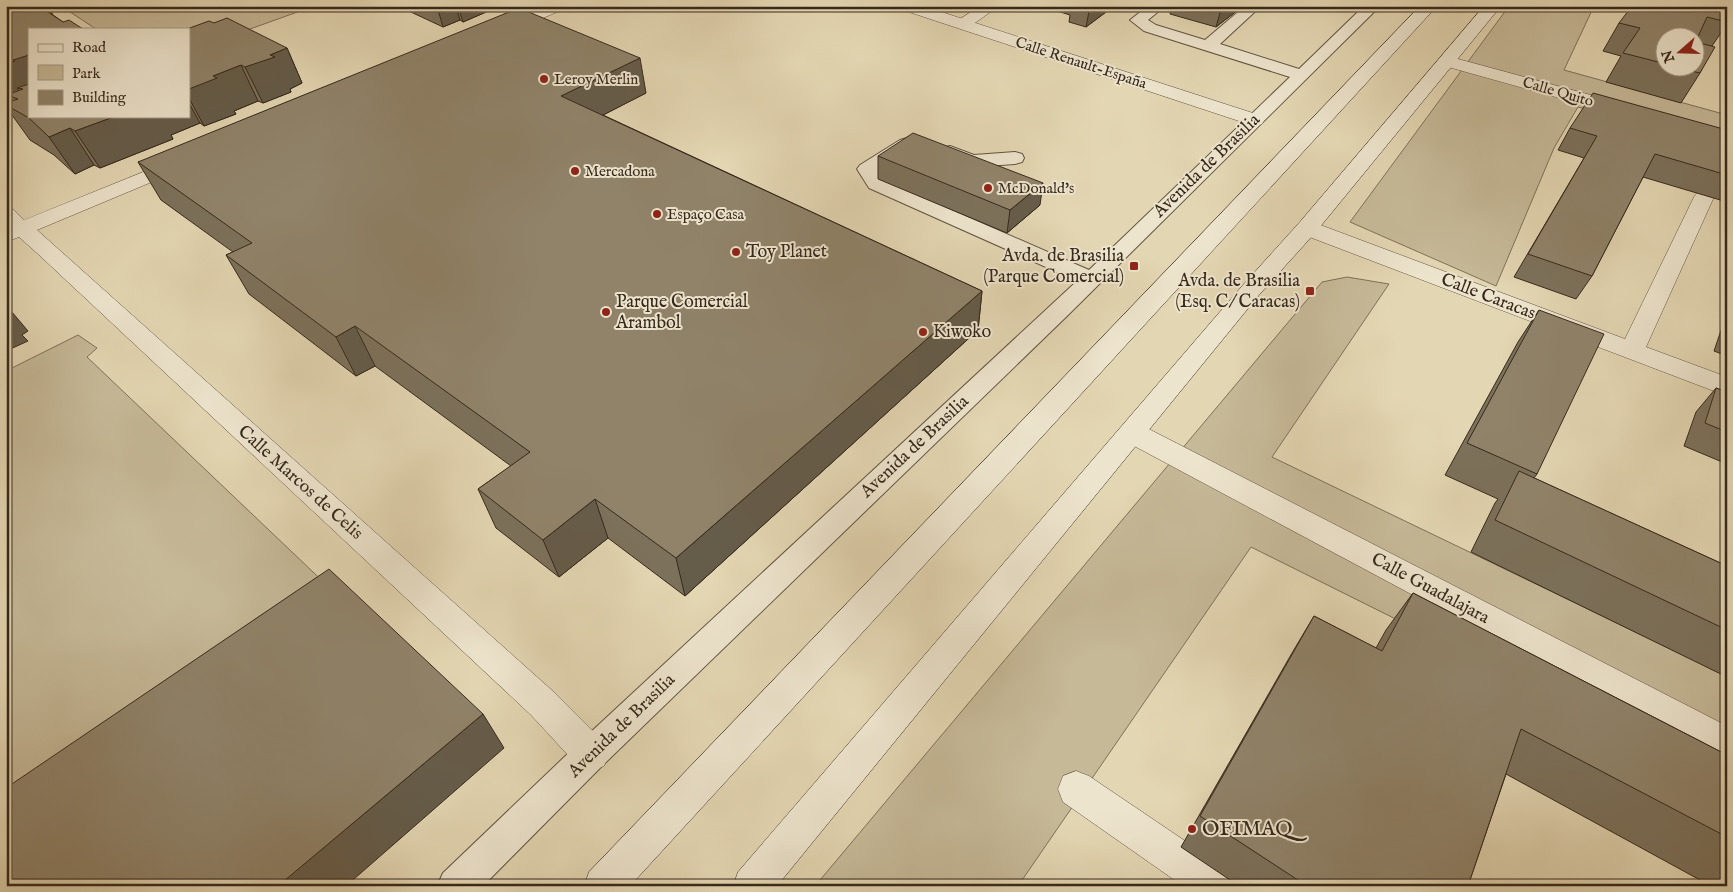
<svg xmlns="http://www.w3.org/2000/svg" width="1733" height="892" font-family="'IM FELL English',serif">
	<rect width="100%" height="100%" fill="#e3d6b2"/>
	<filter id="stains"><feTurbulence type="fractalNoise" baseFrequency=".004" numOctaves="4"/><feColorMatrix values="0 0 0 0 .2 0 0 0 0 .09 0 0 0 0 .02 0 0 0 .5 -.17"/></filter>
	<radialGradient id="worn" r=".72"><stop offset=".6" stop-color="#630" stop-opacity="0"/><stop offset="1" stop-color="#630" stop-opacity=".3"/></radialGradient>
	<g fill="#c6b998" stroke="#7e715a">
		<polygon points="61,6 314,6 189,51 189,29 96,29"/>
		<polygon points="1509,6 1594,6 1564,70 1727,115 1727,150 1578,107 1554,148 1496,286 1350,222"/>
		<polygon points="1347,277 1389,284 1272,457 1727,676 1727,784 1251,547 1018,886 815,886 1322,282"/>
		<polygon points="78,335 97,348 87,357 333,591 6,825 6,371"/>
	</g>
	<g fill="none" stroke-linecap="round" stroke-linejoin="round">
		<g stroke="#615442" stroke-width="2">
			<g id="service">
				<polygon points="1148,6 1165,6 1148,20 1156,25 1205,40 1245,6 1261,6 1220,44 1299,69 1364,6 1380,6 1067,316 603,765 483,886 437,886 443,873 579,743 1077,281 869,188 857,169 860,165 900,140 907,138 914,140 916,144 914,148 878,171 883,180 1089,270 1290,77 1144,31 1130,20"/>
				<polygon points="950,146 974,155 1015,152 1022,154 1024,158 1022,162 1015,164 972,167 943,156 941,152 943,148"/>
			</g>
		</g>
		<g stroke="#615442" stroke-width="1">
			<g id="pedestrian">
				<polygon points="980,6 999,6 969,27 957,27 955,24 957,21"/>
				<polygon points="1447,56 1631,106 1633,110 1631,114 1624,116 1441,65 1438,61 1441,57"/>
				<polygon points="1133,423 1143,426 1727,726 1727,761 1714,756 1123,440 1119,433 1123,426"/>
				<polygon points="1076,771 1089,776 1231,872 1236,886 1183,886 1063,802 1058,789 1063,776"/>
			</g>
		</g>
		<g stroke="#615442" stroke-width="1">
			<g id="minor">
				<polygon points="544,6 566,6 564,9 508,33 496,33 494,30 496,27"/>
				<polygon points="898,6 923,6 1262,116 1264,120 1262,124 1255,126 1248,124 900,9"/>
				<polygon points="183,156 190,158 193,162 190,166 37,230 555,693 604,742 609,754 604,766 591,771 578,766 531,715 38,254 19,237 6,242 6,209 14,210 24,220"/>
				<polygon points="1704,191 1711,193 1714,197 1646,347 1727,377 1727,396 1299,233 1296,228 1299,223 1307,221 1315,223 1625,339 1694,197 1697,193"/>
			</g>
		</g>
		<g stroke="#36291c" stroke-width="1">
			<g id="secondary">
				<polygon points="1420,6 1437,6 630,886 584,886 589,872"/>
				<polygon points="1484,6 1501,6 1315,233 1259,295 777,886 733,886 738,872 1243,285 1299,223"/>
			</g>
		</g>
		<use href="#service" fill="#ede4cd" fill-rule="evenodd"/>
		<use href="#pedestrian" fill="#ede4cd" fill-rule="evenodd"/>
		<use href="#minor" fill="#ede4cd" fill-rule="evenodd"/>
		<use href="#secondary" fill="#ede4cd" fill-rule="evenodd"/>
	</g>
	<g fill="#7c715b" stroke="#36291c" fill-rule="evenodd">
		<polygon points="6,6 48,7 53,15 63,22 83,29 29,29 189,116 189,29 287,48 302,83 290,89 291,92 263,103 258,101 234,111 236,114 204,126 200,123 171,135 173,139 100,168 94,165 75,174 54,155 30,140 7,108 6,107"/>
		<polygon points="398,6 500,6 463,22 460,20 443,27"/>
		<polygon points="1054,6 1114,6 1086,27 1069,22 1070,15 1054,10"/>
		<polygon points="1172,6 1240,6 1239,9 1216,27 1170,14"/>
		<path d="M 1727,6 L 1727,24 L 1712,46 L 1700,73 L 1681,103 L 1606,82 L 1621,56 L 1603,51 L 1619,23 ZM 1666,38 L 1696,68 L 1666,68 Z"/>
		<polygon points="646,93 603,115 982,291 978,330 685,596 608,538 559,577 496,528 478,489 511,466 375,366 356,376 249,294 226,255 233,252 161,200 138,162"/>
		<polygon points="1570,128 1727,130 1727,202 1643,177 1592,276 1576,299 1514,277 1584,158 1558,150"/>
		<polygon points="878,156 1040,205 1007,233 878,179"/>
		<polygon points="1539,310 1537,474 1534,478 1727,566 1727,677 1471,552 1495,503 1498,499 1445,475 1518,342"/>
		<polygon points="1727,313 1727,356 1714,351"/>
		<polygon points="1716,388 1727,392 1727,464 1684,446 1696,412"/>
		<polygon points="1413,593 1727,755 1727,886 1711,886 1506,774 1470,880 1480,886 1239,886 1181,847 1292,653 1314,616 1376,648 1386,630"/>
	</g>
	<g fill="#655c4a" stroke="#36291c">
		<polygon points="437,6 456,6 460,20 443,27"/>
		<polygon points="458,6 500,6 463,22"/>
		<polygon points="1090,6 1114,6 1086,27"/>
		<polygon points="1222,6 1240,6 1239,9 1216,27"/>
		<polygon points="48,7 61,29 42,8"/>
		<polygon points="287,48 302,83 290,89 291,92 263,103 245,67 270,55"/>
		<polygon points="29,55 29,98 23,89 17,88 26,101 7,95 14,105 6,105 6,64 13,60"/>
		<polygon points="640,58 646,93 570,132 561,96"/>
		<polygon points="241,65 258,101 234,111 236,114 204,126 189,98 189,89 213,76"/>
		<polygon points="189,103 200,123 171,135 173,139 100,168 75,131 116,116 189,116"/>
		<polygon points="70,128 94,165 75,174 49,137"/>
		<polygon points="1043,183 1040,205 1007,233 1010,210"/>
		<polygon points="982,291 978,330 685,596 676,558"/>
		<polygon points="6,305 28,331 22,335 28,341 6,351"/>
		<polygon points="355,326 375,366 356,376 336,337"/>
		<polygon points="595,499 608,538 559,577 543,540"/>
		<polygon points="483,714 504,748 346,886 278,886"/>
	</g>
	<g fill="#90836a" stroke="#36291c">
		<polygon points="6,6 47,6 48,7 42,8 63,22 69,20 83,29 29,29 29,55 13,60 15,61 6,64"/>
		<polygon points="1632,6 1727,6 1727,22 1707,17 1696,41 1696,38 1666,38 1666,64 1623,53 1640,28 1619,23"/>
		<polygon points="519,8 640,58 561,96 982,291 676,558 595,499 543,540 478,489 530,452 355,326 336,337 226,255 252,243 138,162"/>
		<polygon points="227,18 287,48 270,55 275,57 245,67 241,65 213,76 217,78 189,89 189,29 187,29 209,21 214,23"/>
		<polygon points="1696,42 1715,47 1700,73 1678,68 1696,68"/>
		<polygon points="29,84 29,116 116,116 75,131 70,128 49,137 29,118 6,105 6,103 18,99 7,95 23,89 17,88"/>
		<polygon points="1593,93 1727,130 1727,175 1655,154 1592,276 1528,254 1597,136 1570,128"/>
		<polygon points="913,133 1043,183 1010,210 878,156"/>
		<polygon points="1539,310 1604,334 1537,474 1467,443"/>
		<polygon points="1716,388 1727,392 1727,432 1705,423"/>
		<polygon points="1519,471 1727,566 1727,630 1495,520"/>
		<polygon points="329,569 483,714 278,886 6,886 6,788"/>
		<polygon points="1413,593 1727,755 1727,837 1521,729 1470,880 1480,886 1307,886 1200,816 1314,616 1382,651"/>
	</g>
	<g fill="#8f2418" stroke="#ede4cd" stroke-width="2">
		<circle cx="544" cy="79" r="5"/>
		<circle cx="575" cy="171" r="5"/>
		<circle cx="988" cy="188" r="5"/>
		<circle cx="657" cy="214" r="5"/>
		<circle cx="736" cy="252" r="5"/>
		<rect x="1129" y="261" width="10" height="10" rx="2.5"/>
		<rect x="1305" y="286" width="10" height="10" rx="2.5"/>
		<circle cx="606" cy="312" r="5"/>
		<circle cx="923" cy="332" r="5"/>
		<circle cx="1192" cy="829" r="5"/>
	</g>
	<g text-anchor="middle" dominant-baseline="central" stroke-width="4" stroke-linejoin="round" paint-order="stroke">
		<g font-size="15" fill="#36291c" stroke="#ede4cd">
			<text transform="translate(1081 63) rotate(18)">Calle Renault-España</text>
			<text transform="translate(1558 92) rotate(16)">Calle Quito</text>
		</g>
		<g font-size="15" fill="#36291c" stroke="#ede4cd" text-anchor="start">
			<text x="554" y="79">Leroy Merlin</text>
			<text x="585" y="171">Mercadona</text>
			<text x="998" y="188">McDonald's</text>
			<text x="667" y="214">Espaço Casa</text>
		</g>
		<g font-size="18" fill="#36291c" stroke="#ede4cd">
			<text transform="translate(1207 166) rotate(-44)">Avenida de Brasilia</text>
			<text transform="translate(1488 297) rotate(21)">Calle Caracas</text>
			<text transform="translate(915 447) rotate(-43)">Avenida de Brasilia</text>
			<text transform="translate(300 483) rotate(42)">Calle Marcos de Celis</text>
			<text transform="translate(1430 589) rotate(28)">Calle Guadalajara</text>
			<text transform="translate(622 726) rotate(-44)">Avenida de Brasilia</text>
		</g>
		<g font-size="18" fill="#36291c" stroke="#ede4cd" text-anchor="start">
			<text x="746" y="252">Toy Planet</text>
			<text x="1124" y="256" text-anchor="end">Avda. de Brasilia<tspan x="1124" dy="21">(Parque Comercial)</tspan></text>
			<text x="1300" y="281" text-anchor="end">Avda. de Brasilia<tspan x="1300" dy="21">(Esq. C/ Caracas)</tspan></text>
			<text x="616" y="302">Parque Comercial<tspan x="616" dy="21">Arambol</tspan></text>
			<text x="933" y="332">Kiwoko</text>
		</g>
		<g font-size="21" fill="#36291c" stroke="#ede4cd" text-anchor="start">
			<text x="1202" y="829">OFIMAQ</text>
		</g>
	</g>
	<rect width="1733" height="892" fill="none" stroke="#e3d6b2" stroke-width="25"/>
	<rect x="8" y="8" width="1718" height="877" fill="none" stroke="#36291c" stroke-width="2.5"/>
	<rect x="12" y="12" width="1708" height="867" fill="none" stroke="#36291c"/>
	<rect x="28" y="28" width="162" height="90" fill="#ede4cd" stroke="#a49986"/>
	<rect x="38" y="44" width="25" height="8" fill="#ede4cd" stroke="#a49986"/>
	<text x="72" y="52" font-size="15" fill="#36291c">Road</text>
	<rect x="38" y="65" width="25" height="15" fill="#c6b998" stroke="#a49986"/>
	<text x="72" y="78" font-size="15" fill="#36291c">Park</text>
	<rect x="38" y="90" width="25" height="15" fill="#90836a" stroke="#a49986"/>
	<text x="72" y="102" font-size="15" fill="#36291c">Building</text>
	<g transform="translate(1680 52) rotate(250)"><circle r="24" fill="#ede4cd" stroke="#a49986"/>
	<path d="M0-4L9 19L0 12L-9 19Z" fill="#8f2418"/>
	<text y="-8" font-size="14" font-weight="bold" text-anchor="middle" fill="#36291c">N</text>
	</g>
	<rect width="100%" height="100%" filter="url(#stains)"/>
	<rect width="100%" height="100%" fill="url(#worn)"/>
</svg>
